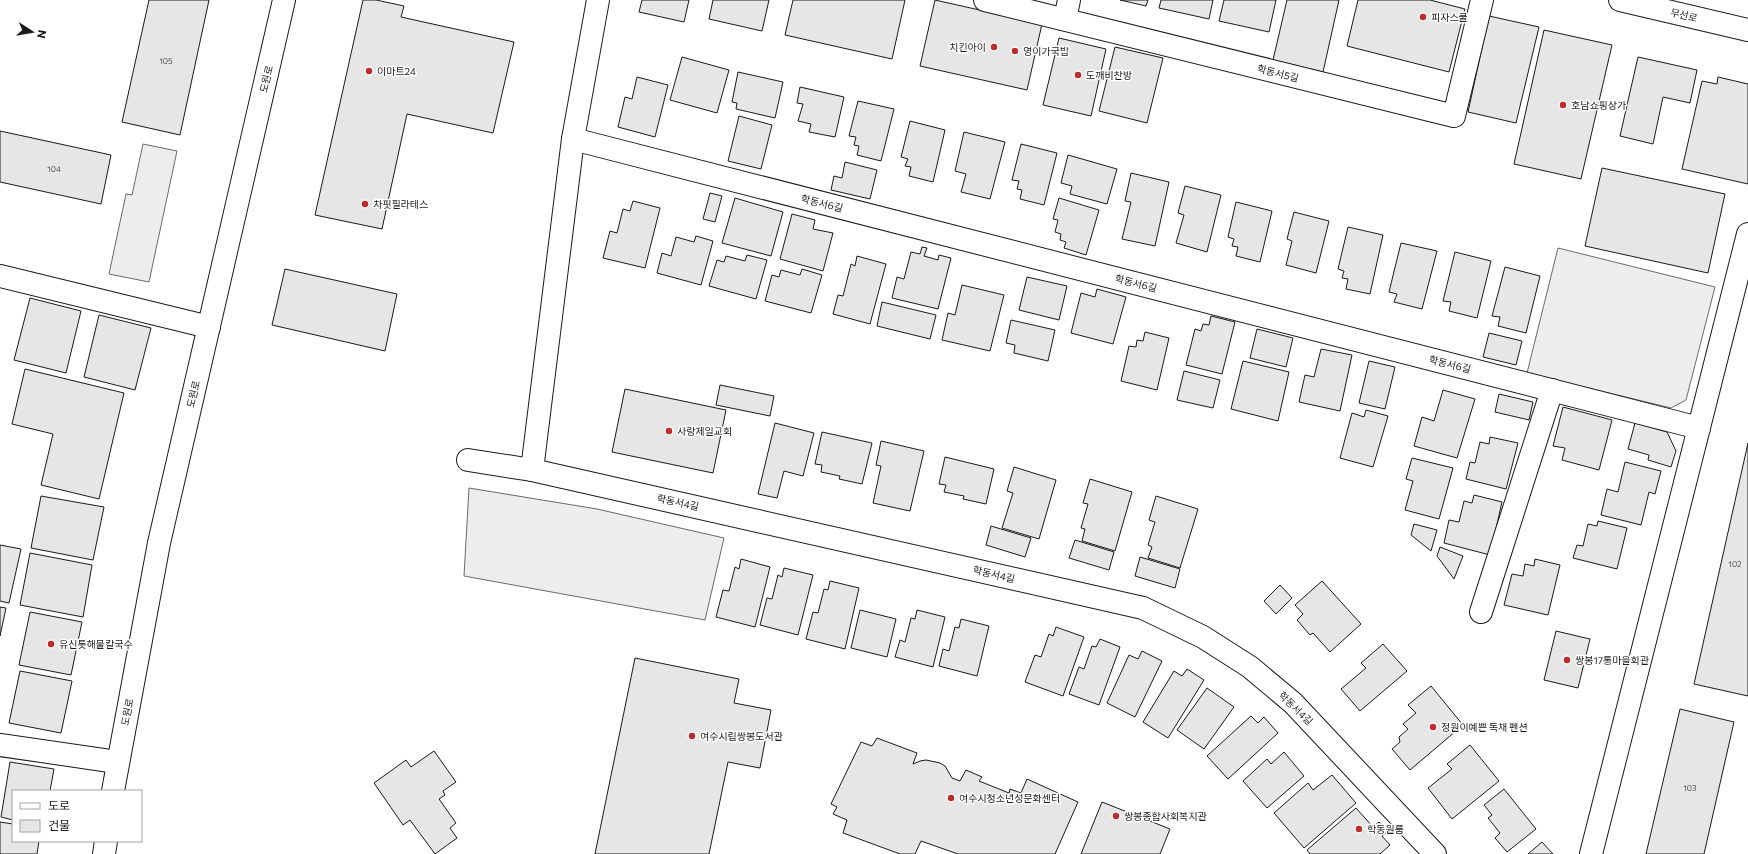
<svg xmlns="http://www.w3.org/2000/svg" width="1748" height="854" font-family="Commissioner,'Noto Sans KR',sans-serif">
	<rect width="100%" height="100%" fill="#fff"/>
	<g fill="#ededed" stroke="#6a6a6a">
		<polygon points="143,144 177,151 149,282 109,274 126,194 132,195"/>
		<polygon points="1558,248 1715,287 1686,400 1671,408 1527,373"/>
		<polygon points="469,488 597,509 724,538 705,620 464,576"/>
	</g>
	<g fill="#e6e6e6" stroke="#1a1a1a">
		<polygon points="149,0 209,0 180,135 122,122"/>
		<polygon points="363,0 376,0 404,6 401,17 514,42 493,133 407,114 382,229 315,215"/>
		<polygon points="642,0 689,0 684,22 639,12"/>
		<polygon points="713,0 769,0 762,31 709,19"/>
		<polygon points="793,0 905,0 892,59 785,35"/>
		<polygon points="935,0 1042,24 1027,90 920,66"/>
		<polygon points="1120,0 1148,0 1146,6"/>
		<polygon points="1161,0 1213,0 1209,19 1159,8"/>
		<polygon points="1224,0 1276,0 1269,32 1219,21"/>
		<polygon points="1287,0 1339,0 1323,72 1273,60"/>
		<polygon points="1358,0 1430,0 1465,9 1449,72 1347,46"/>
		<polygon points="1489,16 1539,27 1516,123 1468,112"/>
		<polygon points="1544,30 1612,45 1581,179 1514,164"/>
		<polygon points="1059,38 1106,49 1091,116 1043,105"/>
		<polygon points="1115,47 1163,58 1147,123 1099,111"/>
		<polygon points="682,57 729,70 717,113 670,100"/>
		<polygon points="1638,57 1697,70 1690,103 1663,97 1653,144 1620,136"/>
		<polygon points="738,72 783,82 775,118 736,109 737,103 732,102"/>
		<polygon points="637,77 668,85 655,137 618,127 625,97 632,99"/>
		<polygon points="1718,77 1748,84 1748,184 1682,169 1702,81 1717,84"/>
		<polygon points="800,87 844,97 835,137 809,132 811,124 798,121 803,104 797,103"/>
		<polygon points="858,101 894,109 881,161 857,155 859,146 854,145 856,137 849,136"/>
		<polygon points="739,116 772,125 761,169 728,161"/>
		<polygon points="910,121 945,130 933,182 909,176 911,167 905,166 908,159 901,157"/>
		<polygon points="0,131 111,155 101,204 0,182"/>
		<polygon points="964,132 1005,142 990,199 961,192 966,174 955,171"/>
		<polygon points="1021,144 1057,153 1044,205 1020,199 1022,190 1017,189 1019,181 1012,180"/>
		<polygon points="1068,155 1117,169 1107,204 1070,194 1072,186 1061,183"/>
		<polygon points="845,162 877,170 870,199 831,190 834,176 842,178"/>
		<polygon points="1602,168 1725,194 1708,273 1585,246"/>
		<polygon points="1131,173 1169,182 1155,246 1122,239 1131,202 1125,201"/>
		<polygon points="1185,186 1221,195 1207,252 1176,243 1184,215 1178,213"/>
		<polygon points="710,193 722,196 715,222 703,219"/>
		<polygon points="735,198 783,212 771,256 722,243"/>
		<polygon points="1059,198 1099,210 1086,255 1064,248 1066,242 1060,240 1061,234 1055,232 1058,220 1053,219"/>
		<polygon points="633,201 660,208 645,268 603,258 610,231 617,233 623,209 630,211"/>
		<polygon points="1236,202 1272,211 1260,262 1236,256 1238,247 1232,246 1234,239 1228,237"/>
		<polygon points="1294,212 1329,221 1316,273 1286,265 1292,241 1287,239"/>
		<polygon points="792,214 815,220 813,229 833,233 823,271 780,259"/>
		<polygon points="1348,227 1383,235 1370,294 1346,289 1348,279 1342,278 1344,271 1338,269"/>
		<polygon points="696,236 713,241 701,285 657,273 662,253 671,256 676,237 694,242"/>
		<polygon points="1401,243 1437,251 1422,309 1394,302 1397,294 1389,292"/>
		<polygon points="922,247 927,248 924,256 938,260 939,255 951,258 938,309 892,298 897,277 904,279 911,252 920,254"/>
		<polygon points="1455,252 1491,261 1477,318 1449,311 1451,302 1443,301"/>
		<polygon points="747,255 767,260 756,299 709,286 717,260 724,262 726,256 745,261"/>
		<polygon points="857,256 886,264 870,324 833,314 838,295 843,296 851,264 855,266"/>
		<polygon points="1505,267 1540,276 1526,333 1498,326 1500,317 1492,316"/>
		<polygon points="285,269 397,294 385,351 272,325"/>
		<polygon points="802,269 822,275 811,313 765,301 772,275 779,277 781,270 800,275"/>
		<polygon points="1027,277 1067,286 1059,320 1019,310"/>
		<polygon points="962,285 1004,295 990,351 942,340 948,313 955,315"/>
		<polygon points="1097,289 1126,297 1113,344 1071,333 1081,293 1095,297"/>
		<polygon points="30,298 81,311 66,373 14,360"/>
		<polygon points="882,302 936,315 930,339 877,326"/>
		<polygon points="99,315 151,328 135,390 84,377"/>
		<polygon points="1211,316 1235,322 1222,374 1186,365 1195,329 1201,331 1203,324 1209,325"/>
		<polygon points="1011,320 1055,330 1048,361 1014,353 1015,345 1006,343"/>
		<polygon points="1257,329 1293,338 1286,367 1250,358"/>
		<polygon points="1145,332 1169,338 1157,390 1121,381 1129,346 1136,347 1137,340 1143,341"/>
		<polygon points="1489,333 1522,341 1516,365 1483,357"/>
		<polygon points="1321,349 1352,355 1340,411 1299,402 1305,375 1314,377"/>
		<polygon points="1243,361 1289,372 1278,421 1231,409"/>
		<polygon points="1369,361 1395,367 1385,409 1359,403"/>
		<polygon points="25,369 124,393 99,499 41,485 53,434 12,424"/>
		<polygon points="1184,371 1220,380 1213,408 1177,400"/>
		<polygon points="720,385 774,396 770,416 716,405"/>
		<polygon points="625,389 726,410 713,473 612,452"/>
		<polygon points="1443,390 1475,399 1457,458 1414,446 1422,417 1434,421"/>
		<polygon points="1499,394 1533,402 1529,420 1495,412"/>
		<polygon points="1563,407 1612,420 1599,470 1562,460 1565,448 1553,446"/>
		<polygon points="1366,410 1388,416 1373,467 1340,458 1352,413 1364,417"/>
		<polygon points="775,423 814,433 803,476 784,471 777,498 758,494"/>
		<polygon points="1635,423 1667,432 1676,451 1671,467 1648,460 1649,455 1628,449"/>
		<polygon points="822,432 872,443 862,484 839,479 840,476 821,472 822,465 815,464"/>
		<polygon points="1490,437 1518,443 1506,489 1466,479 1470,462 1475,463 1480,442 1489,444"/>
		<polygon points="881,441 924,451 910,511 873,503 881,466 876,465"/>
		<polygon points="1748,443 1748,696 1694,684"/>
		<polygon points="945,457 994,469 986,504 963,499 964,496 944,492 946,485 939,484"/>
		<polygon points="1412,458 1453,468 1439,519 1405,510 1413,481 1406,479"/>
		<polygon points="1625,462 1661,471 1655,494 1649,492 1641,525 1601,515 1607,489 1618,492"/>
		<polygon points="1014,467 1056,480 1039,539 1002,528 1013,493 1007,491"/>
		<polygon points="1090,479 1132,492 1115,551 1082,541 1085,529 1081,528 1088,504 1083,503"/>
		<polygon points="1474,495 1502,502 1490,555 1444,543 1449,520 1459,522 1464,501 1472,503"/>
		<polygon points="41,496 104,507 93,560 31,548"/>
		<polygon points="1156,496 1198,509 1180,568 1148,558 1152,547 1148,545 1155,522 1149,520"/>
		<polygon points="1598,521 1627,528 1617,569 1573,558 1577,545 1583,546 1588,524 1597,526"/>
		<polygon points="1414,524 1437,530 1431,551 1411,535"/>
		<polygon points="991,526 1031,538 1025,557 986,545"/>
		<polygon points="1075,540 1114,552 1109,570 1069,558"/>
		<polygon points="0,545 21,549 9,603 0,601"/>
		<polygon points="1440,547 1463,556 1454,579 1437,556"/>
		<polygon points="30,553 92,565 83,617 20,605"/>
		<polygon points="1140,557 1180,569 1175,588 1135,576"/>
		<polygon points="741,559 770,567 755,627 716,617 723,590 729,591 735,567 739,569"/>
		<polygon points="1535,559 1560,565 1548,615 1504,605 1512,574 1523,576 1525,564 1534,566"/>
		<polygon points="784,568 813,575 798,635 760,625 767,598 772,599 778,575 782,577"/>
		<polygon points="830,581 859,588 845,649 806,639 813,612 818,613 824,589 828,590"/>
		<polygon points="1322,581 1361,624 1330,652 1313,633 1310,635 1297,620 1303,614 1295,605"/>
		<polygon points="1280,585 1292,598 1276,614 1264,601"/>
		<polygon points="0,607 6,608 0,636"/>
		<polygon points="860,610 896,619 887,657 851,648"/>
		<polygon points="917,610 945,617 933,667 895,657 900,640 905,642 911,618 915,619"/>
		<polygon points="30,612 82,622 71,675 19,665"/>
		<polygon points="961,619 989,626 977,676 939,666 943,649 949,651 955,627 959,628"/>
		<polygon points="1056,627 1084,637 1063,696 1025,682 1035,655 1041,657 1049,634 1053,636"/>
		<polygon points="1556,631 1590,639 1578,688 1544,680"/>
		<polygon points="1100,639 1120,647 1099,705 1069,694 1079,667 1084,669 1092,646 1096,647"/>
		<polygon points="1383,644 1407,671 1360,711 1341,689 1366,668 1361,663"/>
		<polygon points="1142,651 1162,661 1135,717 1107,703 1129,655 1138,659"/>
		<polygon points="635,658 739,679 734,703 771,710 760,768 728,762 709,854 595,854"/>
		<polygon points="1187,669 1204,680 1168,738 1143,722 1174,671 1182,676"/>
		<polygon points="20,671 72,681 61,733 9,723"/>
		<polygon points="1431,686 1463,725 1410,770 1392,749 1400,742 1399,737 1408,729 1403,724 1416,713 1408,705"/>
		<polygon points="1207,688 1234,707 1204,749 1177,730"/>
		<polygon points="1680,709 1734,722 1704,854 1646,854"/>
		<polygon points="1251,716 1258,723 1264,717 1278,733 1228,779 1207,756"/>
		<polygon points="877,738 917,753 913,764 920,761 926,760 940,763 945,766 952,778 960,781 966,770 982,777 979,781 1009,793 1010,789 1021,793 1027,779 1078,802 1055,854 958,854 921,841 915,854 900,854 843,833 847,820 833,814 837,807 831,804 861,742 872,746"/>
		<polygon points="1470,745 1499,781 1452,819 1428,788 1452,769 1447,764"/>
		<polygon points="434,751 456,782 443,791 445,795 439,799 456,823 450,828 457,838 435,854 410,820 403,825 374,783 406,760 411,767"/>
		<polygon points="1284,752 1304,776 1267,808 1243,781 1267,759 1271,764"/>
		<polygon points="10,762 54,769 50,791 13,791 13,820 1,817"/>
		<polygon points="1332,775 1356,803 1304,848 1274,813 1308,783 1313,790"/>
		<polygon points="1504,789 1536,829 1507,852 1495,838 1500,833 1488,818 1492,815 1484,805"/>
		<polygon points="1102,802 1170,829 1160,854 1081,854"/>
		<polygon points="1356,808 1373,827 1379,822 1388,831 1382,836 1390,845 1380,854 1310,854 1307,850"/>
		<polygon points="0,822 13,824 13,841 39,841 37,854 0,854"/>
		<polygon points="1542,842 1553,854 1528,854"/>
	</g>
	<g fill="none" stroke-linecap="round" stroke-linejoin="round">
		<g stroke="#1a1a1a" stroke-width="24">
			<g id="street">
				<polyline points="985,0 1454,116 1482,0"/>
				<polyline points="1065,19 1069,0"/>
				<polyline points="573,139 1699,428"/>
				<polyline points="0,276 209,327"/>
				<polyline points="468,460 532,470 1143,608 1203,637 1250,667 1293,703 1435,854"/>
				<polyline points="532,470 573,139 598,0"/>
				<polyline points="1481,612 1552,390"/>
				<polyline points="0,745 117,762"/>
				<polyline points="1591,854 1748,234"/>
			</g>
		</g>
		<g stroke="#1a1a1a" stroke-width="24">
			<g id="secondary">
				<polyline points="1620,0 1748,30"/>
				<polyline points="113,791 159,543 284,0"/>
				<polyline points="104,854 106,841"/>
			</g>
		</g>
		<use href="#street" stroke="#fff" stroke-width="22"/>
		<use href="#secondary" stroke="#fff" stroke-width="22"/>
	</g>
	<g fill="#c62828" stroke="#fff" stroke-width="1.5">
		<circle cx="1423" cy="17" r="4"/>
		<circle cx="994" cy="47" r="4"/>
		<circle cx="1015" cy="51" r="4"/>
		<circle cx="369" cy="71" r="4"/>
		<circle cx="1078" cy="75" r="4"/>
		<circle cx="1563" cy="105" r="4"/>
		<circle cx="365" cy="204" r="4"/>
		<circle cx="669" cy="431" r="4"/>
		<circle cx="51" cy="644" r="4"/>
		<circle cx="1567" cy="660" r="4"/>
		<circle cx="1433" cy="727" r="4"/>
		<circle cx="692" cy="736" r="4"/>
		<circle cx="951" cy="798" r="4"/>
		<circle cx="1116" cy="816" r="4"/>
		<circle cx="1359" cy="829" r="4"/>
	</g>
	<g text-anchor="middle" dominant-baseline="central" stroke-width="3" stroke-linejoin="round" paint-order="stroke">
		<g font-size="8" fill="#4d4d4d">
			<text x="166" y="61">105</text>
			<text x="54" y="169">104</text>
			<text x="1735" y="564">102</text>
			<text x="1690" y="788">103</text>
		</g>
		<g font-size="10" fill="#1a1a1a" stroke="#fff">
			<text transform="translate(1684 15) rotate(13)">무선로</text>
			<text transform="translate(1278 73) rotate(14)">학동서5길</text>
			<text transform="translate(266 79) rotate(-77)">도원로</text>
			<text transform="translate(822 203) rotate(14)">학동서6길</text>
			<text transform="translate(1136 283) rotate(14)">학동서6길</text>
			<text transform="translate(1450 364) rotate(14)">학동서6길</text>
			<text transform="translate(193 394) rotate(-77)">도원로</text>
			<text transform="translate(678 502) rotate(12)">학동서4길</text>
			<text transform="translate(994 574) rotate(13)">학동서4길</text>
			<text transform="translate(1296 708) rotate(44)">학동서4길</text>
			<text transform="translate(127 712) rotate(-79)">도원로</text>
		</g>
		<g font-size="10" fill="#1a1a1a" stroke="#fff" text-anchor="start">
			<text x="1431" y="17">피자스쿨</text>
			<text x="986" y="47" text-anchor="end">치킨아이</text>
			<text x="1023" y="51">영이가국밥</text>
			<text x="377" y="71">이마트24</text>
			<text x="1086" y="75">도깨비찬방</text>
			<text x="1571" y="105">호남쇼핑상가</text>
			<text x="373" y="204">차핏필라테스</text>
			<text x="677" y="431">사랑제일교회</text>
			<text x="59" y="644">유신톳해물칼국수</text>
			<text x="1575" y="660">쌍봉17통마을회관</text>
			<text x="1441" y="727">정원이예쁜 독채 펜션</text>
			<text x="700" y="736">여수시립쌍봉도서관</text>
			<text x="959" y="798">여수시청소년성문화센터</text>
			<text x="1124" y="816">쌍봉종합사회복지관</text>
			<text x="1367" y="829">학동원룸</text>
		</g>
	</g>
	<rect x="12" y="790" width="130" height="52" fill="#ffffff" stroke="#a3a3a3"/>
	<rect x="20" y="803" width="20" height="6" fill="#ffffff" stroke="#a3a3a3"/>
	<text x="48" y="810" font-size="12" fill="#1a1a1a">도로</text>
	<rect x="20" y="820" width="20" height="12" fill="#e6e6e6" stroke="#a3a3a3"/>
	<text x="48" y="830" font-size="12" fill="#1a1a1a">건물</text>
	<g transform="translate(32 32) rotate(102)" stroke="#ffffff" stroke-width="3" paint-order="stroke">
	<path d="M0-3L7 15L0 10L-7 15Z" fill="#1a1a1a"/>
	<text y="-6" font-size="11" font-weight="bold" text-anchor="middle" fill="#1a1a1a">N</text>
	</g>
</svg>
